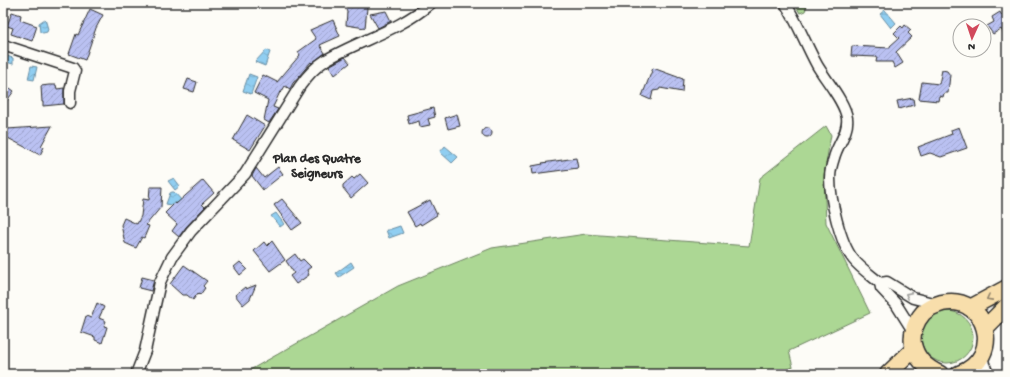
<svg xmlns="http://www.w3.org/2000/svg" width="1010" height="377" font-family="'Gochi Hand',sans-serif">
	<defs>
		<pattern id="water-waves" width="16" height="10" patternUnits="userSpaceOnUse"><rect width="16" height="10" fill="#90cef1"/><path d="M0 5q4-4 8 0t8 0" fill="none" stroke="#7cb1cf"/></pattern>
		<pattern id="building-hatch" width="6" height="6" patternUnits="userSpaceOnUse"><rect width="6" height="6" fill="#bac1f2"/><path d="M-1 1l2-2M0 6l6-6M5 7l2-2" fill="none" stroke="#a0a6d0"/></pattern>
	</defs>
	<rect width="100%" height="100%" fill="#fdfcf7"/>
	<filter id="ink" filterUnits="userSpaceOnUse"><feTurbulence type="fractalNoise" baseFrequency=".025" numOctaves="2"/><feDisplacementMap in="SourceGraphic" scale="8" xChannelSelector="R" yChannelSelector="G"/><feConvolveMatrix kernelMatrix="1 2 1 2 8 2 1 2 1" color-interpolation-filters="sRGB"/></filter>
	<g filter="url(#ink)">
		<g fill="#acd794" stroke="#6c8160">
			<polygon points="794,3 808,3 805,11 800,13"/>
			<polygon points="826,126 831,135 824,175 826,223 870,313 789,351 793,367 777,374 243,374 398,286 492,248 586,234 749,246 760,178"/>
			<circle cx="947" cy="337" r="26"/>
		</g>
		<g fill="url(#water-waves)" stroke="#688da2">
			<polygon points="885,10 896,23 891,28 880,14"/>
			<polygon points="45,19 48,29 47,32 43,33 40,32 39,23"/>
			<polygon points="266,50 270,52 265,66 255,62"/>
			<polygon points="3,55 13,58 13,64 3,61"/>
			<polygon points="31,66 37,67 34,80 28,79"/>
			<polygon points="249,74 257,77 251,94 243,91"/>
			<polygon points="445,146 458,157 452,163 440,152"/>
			<polygon points="174,178 180,186 175,190 168,181"/>
			<polygon points="172,192 174,192 183,202 175,203 171,205 166,204 170,193"/>
			<polygon points="276,213 284,224 280,227 271,216"/>
			<polygon points="400,226 403,233 389,238 386,230 388,230"/>
			<polygon points="351,262 354,267 339,277 336,273"/>
		</g>
		<g fill="url(#building-hatch)" stroke="#2b2b2b">
			<polygon points="343,3 365,3 367,8 365,28 346,25 347,12"/>
			<polygon points="90,9 103,15 96,28 85,60 69,54 76,34 78,35"/>
			<polygon points="386,11 391,21 378,28 370,14"/>
			<polygon points="12,12 21,15 20,20 37,26 32,41 11,34 13,28 7,26"/>
			<polygon points="1000,12 1002,16 1007,13 1007,39 1001,29 993,34 987,26 994,22 992,17"/>
			<polygon points="333,20 340,36 320,45 325,53 312,63 311,62 293,83 290,89 285,86 281,93 280,92 273,107 278,109 269,123 264,120 268,100 254,93 263,75 277,82 300,55 298,52 316,39 310,30"/>
			<polygon points="905,25 911,30 908,33 912,37 896,52 903,63 895,68 892,62 876,62 877,57 851,56 852,46 890,48 890,46 899,38 894,33 901,26 903,28"/>
			<polygon points="345,57 350,63 335,75 329,66"/>
			<polygon points="653,68 683,79 682,92 660,88 659,90 653,91 651,100 642,96"/>
			<polygon points="942,70 947,71 950,75 948,93 944,93 943,97 939,96 938,101 919,99 922,82 939,84"/>
			<polygon points="188,79 197,82 194,92 184,89"/>
			<polygon points="3,83 14,91 3,106"/>
			<polygon points="49,85 56,85 57,89 64,88 64,104 43,106 43,102 42,102 41,86"/>
			<polygon points="913,98 914,105 899,109 897,101"/>
			<polygon points="433,108 435,117 428,119 430,125 420,127 419,121 409,124 407,115"/>
			<polygon points="457,114 460,126 448,129 445,118"/>
			<polygon points="247,115 265,126 250,150 233,140"/>
			<polygon points="52,126 41,146 44,147 40,155 6,137 7,134 7,129"/>
			<polygon points="959,127 967,148 941,157 930,153 921,156 918,147 952,134 951,130"/>
			<circle cx="487" cy="133" r="5"/>
			<polygon points="576,158 578,168 533,174 532,166 543,164 542,163"/>
			<polygon points="278,167 283,174 263,190 252,176 256,168 264,178"/>
			<polygon points="360,174 368,183 351,198 343,188 343,185 352,177 354,179"/>
			<polygon points="203,180 214,193 202,204 205,207 186,227 179,237 172,231 177,224 165,213 175,203 176,204"/>
			<polygon points="150,187 162,187 161,207 146,225 149,226 144,238 142,237 136,248 125,243 121,225 124,218 137,224 141,216 143,199 149,200"/>
			<polygon points="282,199 302,223 292,230 274,205"/>
			<polygon points="430,200 437,215 421,225 420,223 415,226 407,212"/>
			<polygon points="272,241 285,260 270,271 254,251 264,242 267,246"/>
			<polygon points="295,254 300,261 303,259 311,267 307,270 309,275 296,284 290,276 294,273 286,261"/>
			<polygon points="240,262 247,269 240,275 234,267"/>
			<polygon points="184,265 207,281 203,286 205,288 200,295 198,293 193,300 187,295 182,295 170,284"/>
			<polygon points="142,277 154,280 151,291 139,288"/>
			<polygon points="256,285 250,299 243,305 235,295 245,287 246,289"/>
			<polygon points="97,303 104,307 99,318 106,321 104,326 107,327 102,343 95,340 95,337 81,332 86,316 91,318"/>
		</g>
		<g fill="none" stroke-linecap="round" stroke-linejoin="round">
			<g stroke="#2b2b2b" stroke-width="13">
				<g id="street">
					<path d="M 785,3 C 798,23 806,45 817,65 C 825,79 845,102 847,118 C 849,132 837,145 834,158 C 832,164 830,172 830,178 C 830,199 840,243 853,259 C 860,268 872,276 880,283 L 881,288 L 896,304 L 913,331"/>
					<polyline points="3,45 73,68 75,71 70,91 70,103"/>
					<polyline points="880,283 887,282 913,298 937,304"/>
					<polyline points="982,356 984,364 988,374"/>
					<path d="M 136,374 L 145,351 L 160,282 L 172,257 L 191,231 L 245,174 L 300,86 C 307,76 315,67 326,60 C 360,40 400,30 431,3"/>
				</g>
			</g>
			<g stroke="#2b2b2b" stroke-width="19">
				<g id="primary">
					<polyline points="970,308 1007,288"/>
					<polyline points="985,328 1007,306"/>
					<polyline points="888,374 914,349"/>
					<path d="M 940,374 C 926,368 916,359 913,344 C 911,333 916,321 923,313 C 928,308 935,305 942,303 C 987,293 1005,358 959,374"/>
				</g>
			</g>
			<use href="#street" stroke="#fdfcf7" stroke-width="10"/>
			<use href="#primary" stroke="#f8deab" stroke-width="16"/>
		</g>
		<defs><path id="oneway-chevron" d="M-2-3.5L2.5 0L-2 3.5" fill="none" stroke-width="1.6" stroke-linecap="round" stroke-linejoin="round"/></defs>
		<use stroke="#9e9e9b" href="#oneway-chevron" transform="translate(908 295) rotate(-153)"/>
		<use stroke="#92846b" href="#oneway-chevron" transform="translate(989 298) rotate(152)"/>
	</g>
	<g text-anchor="middle" dominant-baseline="central" stroke-width="3.5" stroke-linejoin="round" paint-order="stroke">
		<g font-size="13" font-weight="bold" fill="#2b2b2b" stroke="#fdfcf7">
			<text x="317" y="159">Plan des Quatre<tspan x="317" dy="15">Seigneurs</tspan></text>
		</g>
	</g>
	<rect width="1010" height="377" fill="none" stroke="#fdfcf7" stroke-width="16"/>
	<rect x="8" y="8" width="994" height="361" fill="none" stroke="#2b2b2b" stroke-width="1.5" filter="url(#ink)"/>
	<g transform="translate(972 38) rotate(183)"><circle r="19" fill="#fdfcf7" stroke="#a9a8a5"/>
	<path d="M0-3L7 15L0 10L-7 15Z" fill="#d1495b"/>
	<text y="-6" font-size="11" font-weight="bold" text-anchor="middle" fill="#2b2b2b">N</text>
	</g>
</svg>
